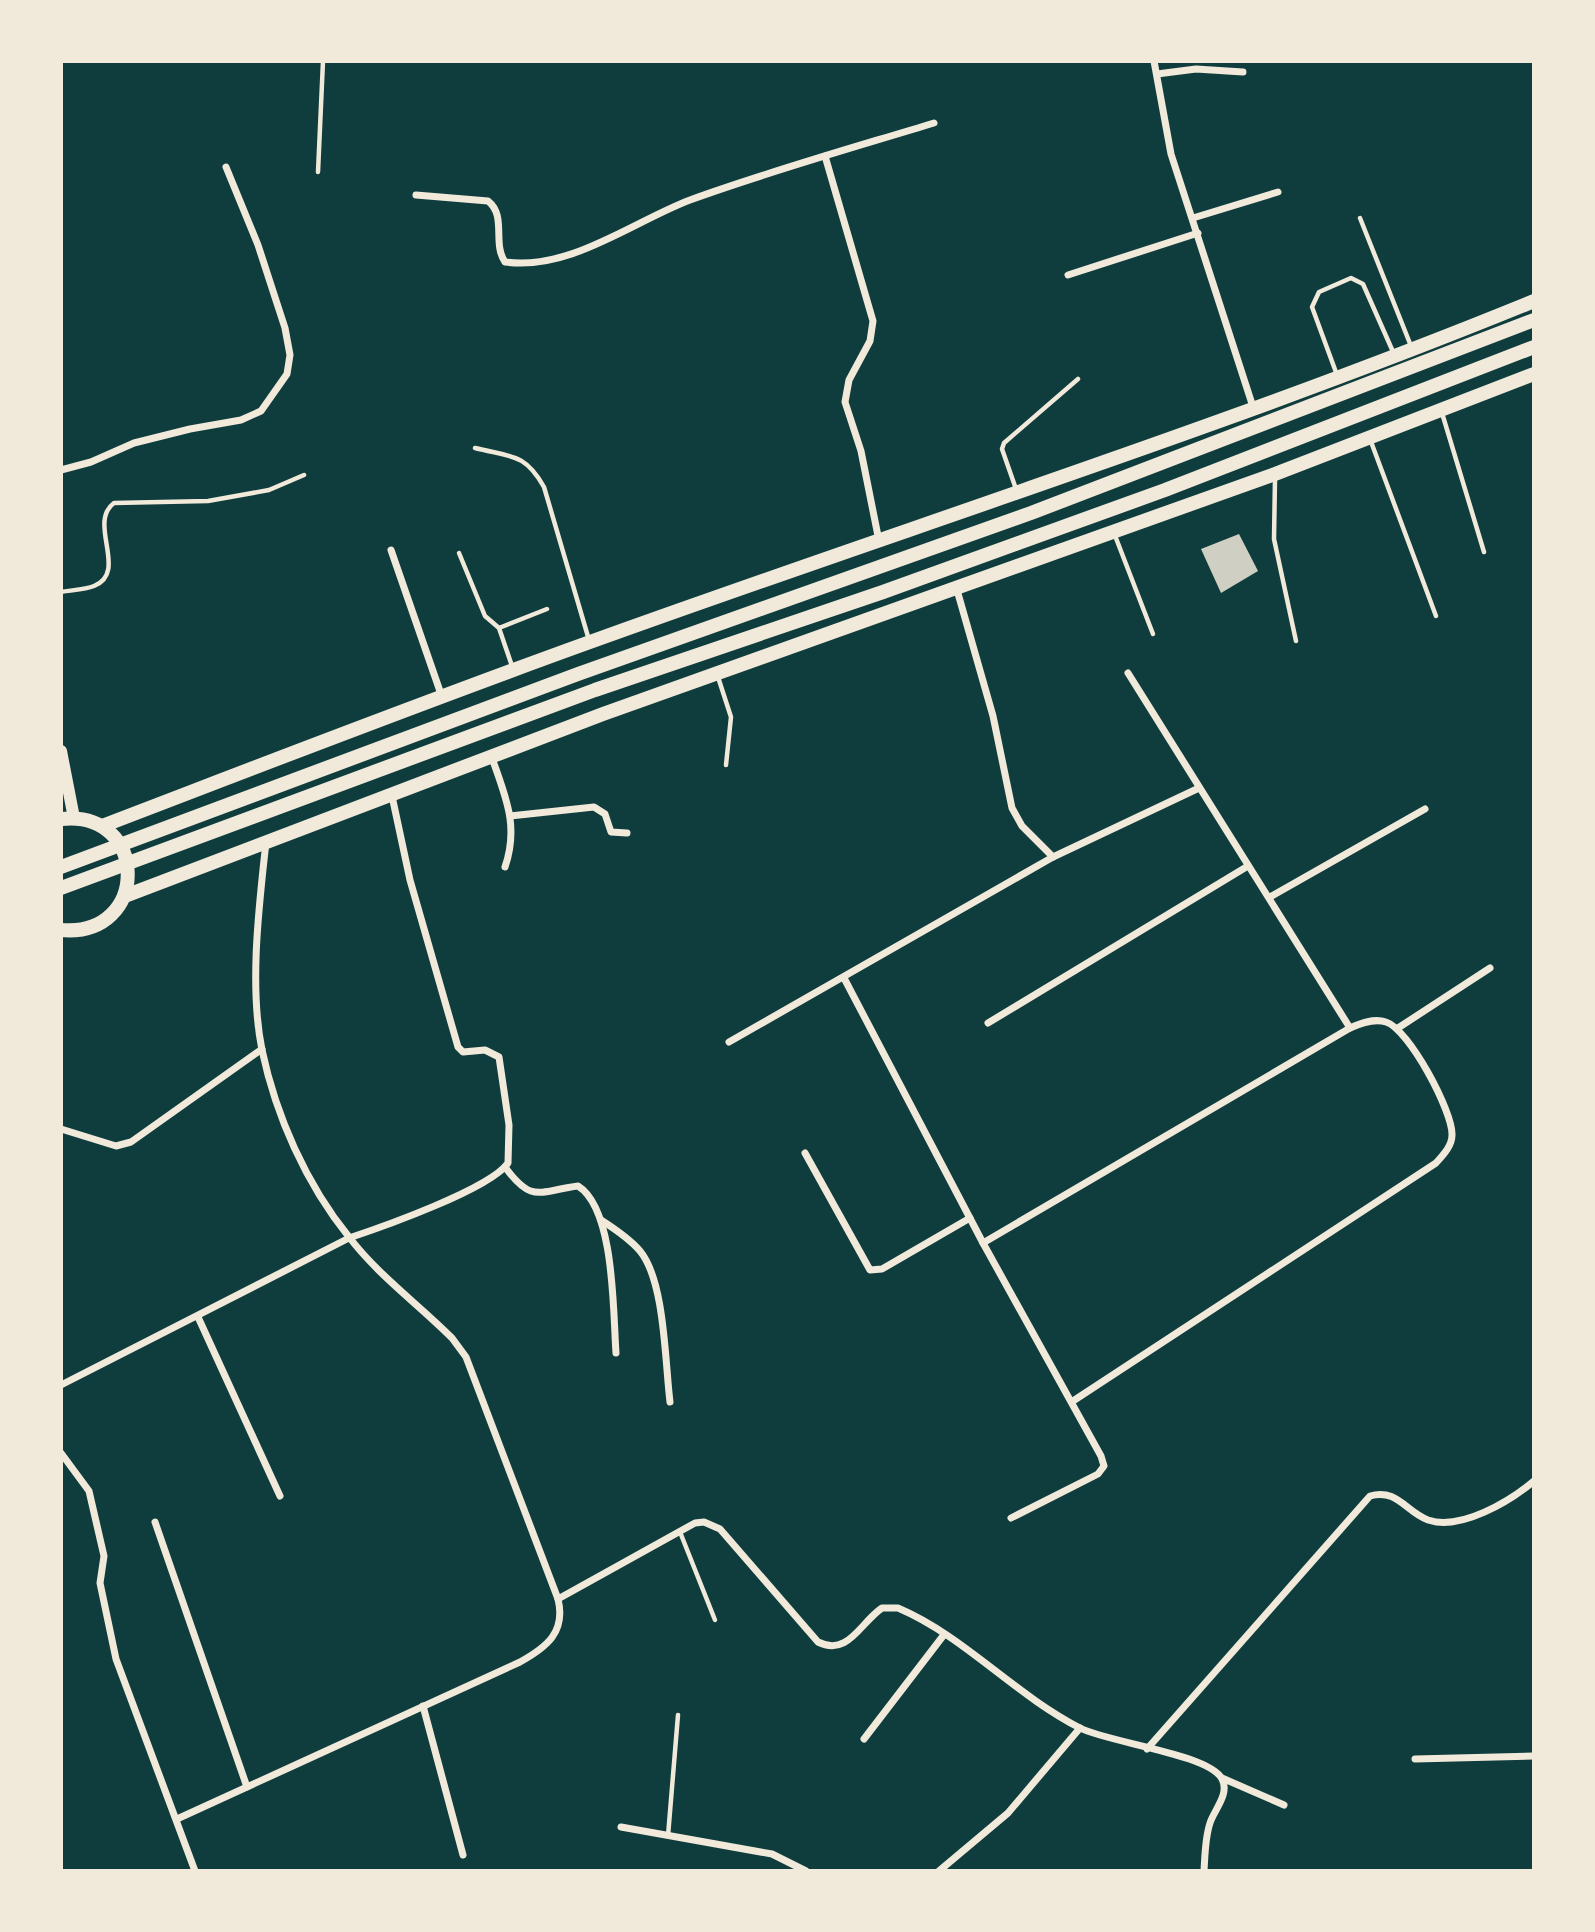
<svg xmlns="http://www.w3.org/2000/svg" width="1595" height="1932" font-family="'Golos Text',sans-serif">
	<rect width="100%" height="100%" fill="#0f3d3e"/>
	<polygon fill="#cfcfc3" points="1239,534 1258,571 1221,593 1201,549"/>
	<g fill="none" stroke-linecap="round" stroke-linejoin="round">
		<g stroke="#f1e9da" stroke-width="4.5">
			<polyline points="318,172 323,61"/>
			<polyline points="1360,218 1411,346"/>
			<polyline points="1337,375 1312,307 1319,292 1351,278 1363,284 1394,354"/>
			<polyline points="1442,413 1484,552"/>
			<polyline points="1370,439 1436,616"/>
			<path d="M 475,448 C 511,457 525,453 544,487 L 589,640"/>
			<polyline points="1275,479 1274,539 1296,641"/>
			<polyline points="1016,489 1002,449 1004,443 1078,379"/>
			<polyline points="1114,533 1153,634"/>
			<polyline points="459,553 485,616 499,628"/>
			<path d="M 61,592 C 71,590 84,590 94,586 C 129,572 87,523 114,503 L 208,501 L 269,490 L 304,475"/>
			<polyline points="512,666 499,628 547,609"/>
			<polyline points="718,677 731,717 726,765"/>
			<polyline points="680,1532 715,1620"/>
			<polyline points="668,1836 678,1715"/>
		</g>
		<g stroke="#f1e9da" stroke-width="7">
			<polyline points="1154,61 1171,154 1254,410"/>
			<polyline points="1157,74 1196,69 1243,72"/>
			<polyline points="825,156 873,321 870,341 849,380 845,402 861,451 879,541"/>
			<path d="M 416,195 L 488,201 C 507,216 492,243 505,262 C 570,271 632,222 690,200 C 770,171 852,148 934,123"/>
			<polyline points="1193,218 1278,192"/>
			<polyline points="1068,275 1198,233"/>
			<polyline points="61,470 91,462 134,443 190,429 241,420 261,411 287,374 290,355 285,328 258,245 226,167"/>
			<polyline points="391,550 442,697"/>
			<polyline points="957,590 993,716 1012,808 1022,826 1053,857"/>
			<polyline points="1128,673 1350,1028"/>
			<path d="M 492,758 C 506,798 519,826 505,867"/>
			<polyline points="510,816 594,807 605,814 611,832 627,833"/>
			<polyline points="1270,897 1425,809"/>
			<polyline points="844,978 983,1243 1101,1456 1104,1466 1098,1474 1011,1518"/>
			<polyline points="988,1023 1248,866"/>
			<polyline points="1398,1028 1490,968"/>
			<polyline points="729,1042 1053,857 1199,788"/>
			<polyline points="61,1129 116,1146 131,1142 262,1049"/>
			<polyline points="805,1153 870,1270 882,1269 970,1218"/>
			<path d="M 505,1167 C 532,1204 539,1191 578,1186 C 615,1209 613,1313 616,1353"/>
			<path d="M 601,1220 C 615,1229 630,1239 640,1251 C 665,1281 665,1363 670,1402"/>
			<path d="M 983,1243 L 1350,1028 C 1361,1023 1374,1018 1386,1022 C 1409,1029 1453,1112 1452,1135 C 1452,1146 1443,1155 1436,1163 L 1073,1401"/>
			<polyline points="198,1317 280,1496"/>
			<path d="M 61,1385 L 349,1238 C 382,1227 490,1189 508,1163 L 509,1125 L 499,1057 L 485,1050 L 463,1052 L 458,1047 L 410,880 L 392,796"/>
			<polyline points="61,1453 89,1491 104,1556 100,1583 116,1659 195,1871"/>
			<polyline points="155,1522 247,1787"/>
			<path d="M 558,1599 L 695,1523 L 704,1522 L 720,1529 L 818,1642 C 848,1657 860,1623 882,1608 L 898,1608 C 964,1636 1015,1695 1080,1728 C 1110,1743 1209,1754 1222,1779 C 1230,1794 1214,1810 1210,1823 C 1205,1838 1205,1855 1204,1871"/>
			<polyline points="423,1706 463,1855"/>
			<polyline points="864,1739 943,1636"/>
			<path d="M 1147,1749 L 1370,1496 C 1397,1488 1406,1512 1428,1520 C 1461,1531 1510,1501 1534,1481"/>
			<polyline points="1415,1759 1534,1756"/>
			<polyline points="1222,1778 1284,1805"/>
			<path d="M 177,1819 L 520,1662 C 547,1647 566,1632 558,1599 L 466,1357 L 452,1338 C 418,1304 378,1275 349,1237 C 306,1184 276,1116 262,1050 C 249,986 259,906 266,842"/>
			<polyline points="621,1827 772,1854 806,1871"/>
			<polyline points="939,1871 1008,1813 1080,1728"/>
		</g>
		<polyline stroke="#f1e9da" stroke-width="12" points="61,751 74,818"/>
		<g stroke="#f1e9da" stroke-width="14">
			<path d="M 61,819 C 149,809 151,938 61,930"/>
			<path d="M 102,826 C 264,764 426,701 590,642 C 905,528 1223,428 1534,301"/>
			<polyline points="125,896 603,714 1275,474 1534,374"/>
		</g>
		<g stroke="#f1e9da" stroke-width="14">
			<polyline points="61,867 578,674 1031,513 1534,320"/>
			<polyline points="61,888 595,690 883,592 1165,490 1534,347"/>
		</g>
	</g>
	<rect width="1595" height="1932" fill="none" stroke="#f1e9da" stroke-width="126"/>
</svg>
